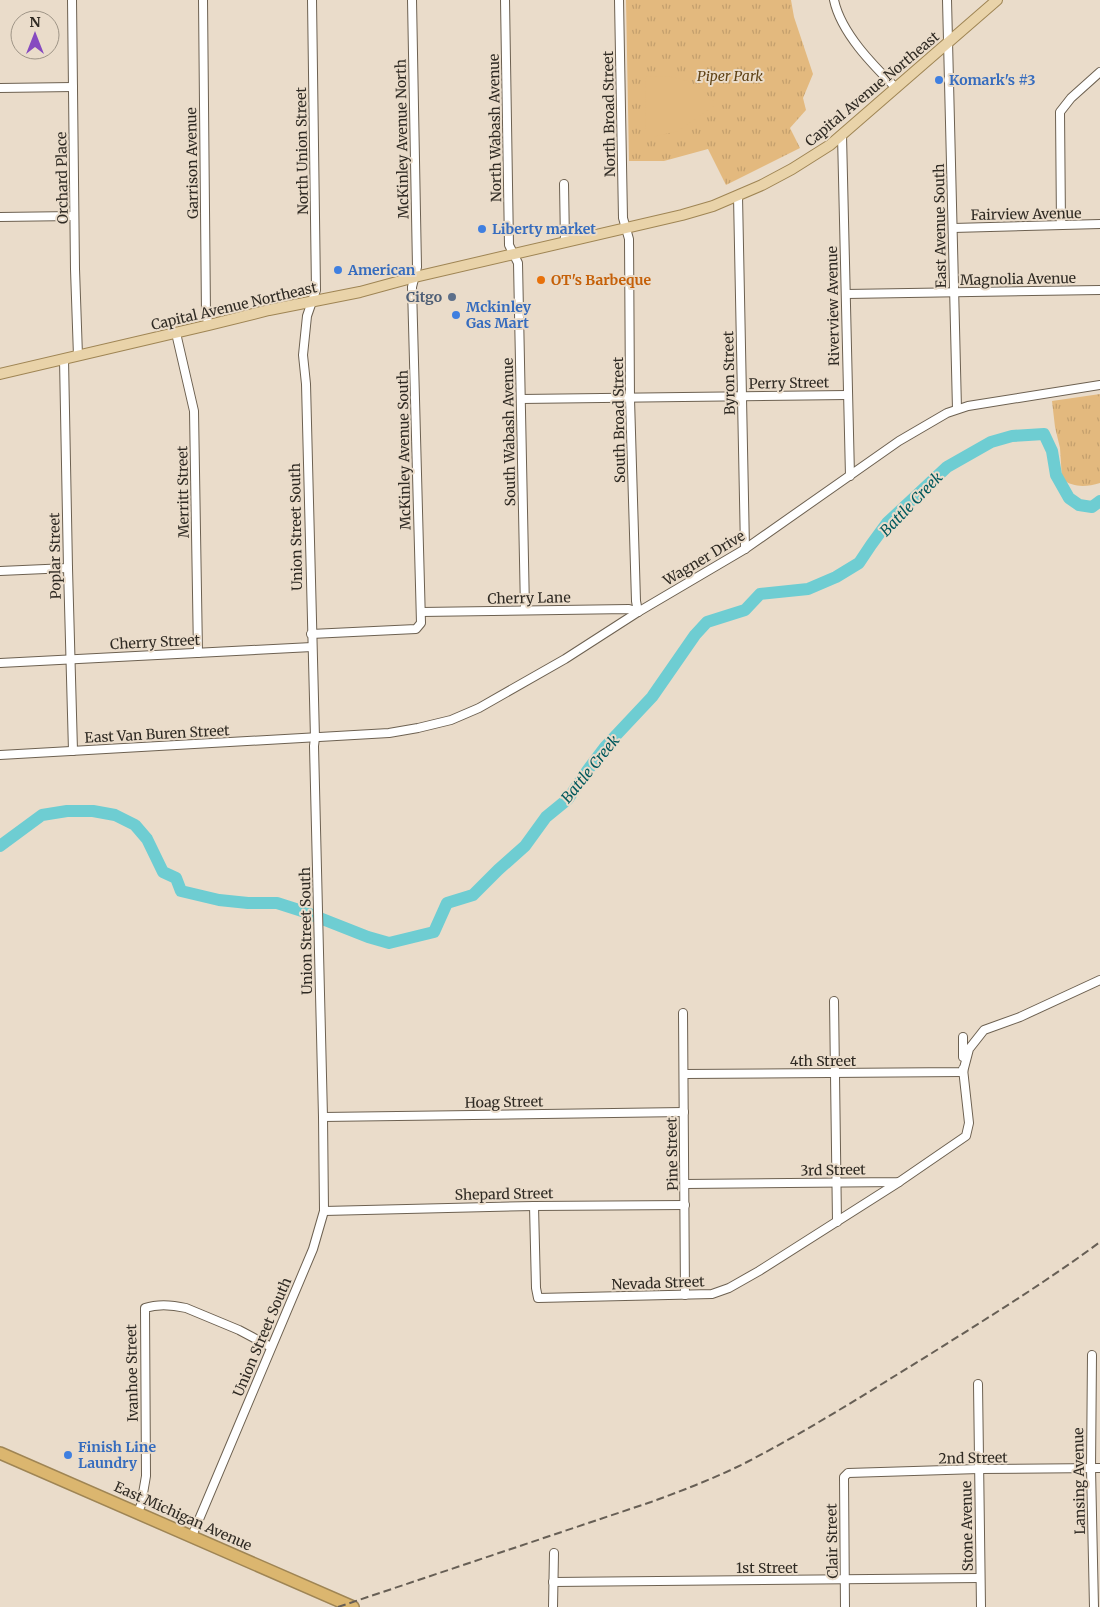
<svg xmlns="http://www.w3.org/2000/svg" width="1100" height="1607" font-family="Merriweather,serif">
	<defs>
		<pattern id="grass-tufts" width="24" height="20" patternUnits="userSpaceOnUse" patternTransform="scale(1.25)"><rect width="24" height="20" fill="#e3b97e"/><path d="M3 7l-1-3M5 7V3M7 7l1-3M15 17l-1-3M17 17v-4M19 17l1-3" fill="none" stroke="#c39f6d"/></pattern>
	</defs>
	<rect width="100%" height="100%" fill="#eadcca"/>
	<g fill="url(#grass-tufts)">
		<polygon points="626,0 791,0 794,17 813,74 803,98 806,110 790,128 800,148 726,185 708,149 664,161 629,161"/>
		<path d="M 1100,394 L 1100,483 C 1086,487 1074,488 1062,479 L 1060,448 L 1055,427 L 1052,401 Z"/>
	</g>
	<path fill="#e3b97e" d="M 667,76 C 694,81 698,86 717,104 L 678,131 L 653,137 L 646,130 L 645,77 Z"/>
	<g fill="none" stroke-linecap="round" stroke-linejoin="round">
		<polyline stroke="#6ecdd2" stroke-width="12" points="0,846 42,815 67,811 93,811 115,815 135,825 147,839 163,872 176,878 181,891 219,900 248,903 277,903 302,911 368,937 389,943 434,932 447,903 473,895 498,870 525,846 546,817 568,799 587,771 605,747 652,697 695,635 707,622 745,610 760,594 808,589 836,577 859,563 871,545 887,523 947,467 991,442 1012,436 1044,434 1052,451 1056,475 1069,498 1079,505 1092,507 1100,501"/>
		<g stroke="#6d6151" stroke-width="10">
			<g id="minor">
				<polyline points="72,0 75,269 78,356"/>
				<polyline points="203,0 206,315 209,325"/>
				<polyline points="505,0 509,245 518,263 525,610"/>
				<polyline points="619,0 623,218 629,239 630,399 636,601 638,612"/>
				<path d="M 834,0 C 841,33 873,65 896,88"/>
				<polyline points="947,0 957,409"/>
				<polyline points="0,88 73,87"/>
				<polyline points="842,135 850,476"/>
				<polyline points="564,184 565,242"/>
				<polyline points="738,196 745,549"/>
				<polyline points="0,217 74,216"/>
				<polyline points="1061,225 1060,112 1071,98 1100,72"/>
				<polyline points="953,228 1100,224"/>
				<polyline points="846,294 1100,290"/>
				<polyline points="176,333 194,411 198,653"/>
				<polyline points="64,359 68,568 73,751"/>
				<polyline points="521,399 847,395"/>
				<polyline points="0,571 68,568"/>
				<polyline points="421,612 629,609 638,612"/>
				<polyline points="311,634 416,629 421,623 412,287 417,267 412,0"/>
				<polyline points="0,663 312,647"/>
				<polyline points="0,755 389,733 418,728 451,720 479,708 565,659 638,612 745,549 899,441 947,413 968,406 1100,385"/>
				<polyline points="834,1001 837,1222"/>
				<polyline points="683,1013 685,1295"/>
				<polyline points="963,1057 963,1037"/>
				<polyline points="684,1074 963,1072 969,1049 984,1030 1020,1017 1100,980"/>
				<polyline points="323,1117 684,1112"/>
				<polyline points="685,1184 899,1182 966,1136 969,1123 963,1069"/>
				<polyline points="534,1206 536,1288 538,1298 712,1294 729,1288 759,1271 899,1182"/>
				<polyline points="324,1211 534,1206 685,1205"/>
				<polyline points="1092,1355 1091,1468 1094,1607"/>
				<polyline points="978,1384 981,1607"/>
				<path d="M 138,1512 L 141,1505 L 146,1476 L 145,1308 C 157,1304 173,1305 186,1308 L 239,1330 L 271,1347"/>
				<polyline points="192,1536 313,1249 324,1211 323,1117 314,746 315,738 306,384 303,355 307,316 316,290 312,0"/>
				<polyline points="553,1582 980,1578"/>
				<polyline points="553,1607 554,1553"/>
				<polyline points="845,1607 844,1477 848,1473 979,1469 1100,1468"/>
			</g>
		</g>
		<g stroke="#9f8554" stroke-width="12">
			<polyline id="major" points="0,374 209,325 269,310 360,292 415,277 682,215 713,206 762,185 792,169 830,145 997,0"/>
		</g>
		<g stroke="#9f8554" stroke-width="14">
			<polyline id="highway" points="0,1453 353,1607"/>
		</g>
		<use href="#minor" stroke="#fff" stroke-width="8"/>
		<use href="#major" stroke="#e9d3a9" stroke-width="10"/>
		<use href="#highway" stroke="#dbb66f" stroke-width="11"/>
		<path stroke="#675f55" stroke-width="2" stroke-dasharray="8 4" stroke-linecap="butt" d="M 338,1607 L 651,1502 C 684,1490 718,1477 749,1461 C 812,1428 872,1390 932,1353 C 989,1317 1046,1282 1100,1242"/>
	</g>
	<g fill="#3f7fe0" stroke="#eadcca" stroke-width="2">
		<circle cx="939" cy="80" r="5"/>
		<circle cx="482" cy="229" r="5"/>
		<circle cx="338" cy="270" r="5"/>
		<circle cx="456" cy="315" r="5"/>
		<circle cx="68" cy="1455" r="5"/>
	</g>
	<circle fill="#e8710a" stroke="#eadcca" stroke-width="2" cx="541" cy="280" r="5"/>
	<circle fill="#5c6f8a" stroke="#eadcca" stroke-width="2" cx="452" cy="297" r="5"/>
	<g text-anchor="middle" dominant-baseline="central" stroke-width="4" stroke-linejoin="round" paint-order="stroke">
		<g font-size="14" font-style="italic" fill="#5f4215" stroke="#eadcca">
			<text x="730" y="76">Piper Park</text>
		</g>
		<g font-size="14" font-weight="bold" fill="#366cbe" stroke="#eadcca" text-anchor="start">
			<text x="949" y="80">Komark's #3</text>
			<text x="492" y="229">Liberty market</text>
			<text x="348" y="270">American</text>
			<text x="466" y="307">Mckinley<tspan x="466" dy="16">Gas Mart</tspan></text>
			<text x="78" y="1447">Finish Line<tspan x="78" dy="16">Laundry</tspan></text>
		</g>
		<g font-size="14" fill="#2f2a23" stroke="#eadcca">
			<text transform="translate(872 89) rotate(-40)">Capital Avenue Northeast</text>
			<text transform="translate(609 114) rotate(-91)">North Broad Street</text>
			<text transform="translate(495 128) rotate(-91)">North Wabash Avenue</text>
			<text transform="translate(402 139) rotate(-91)">McKinley Avenue North</text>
			<text transform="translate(302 151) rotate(-91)">North Union Street</text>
			<text transform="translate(192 163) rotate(-91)">Garrison Avenue</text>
			<text transform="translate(62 178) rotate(-91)">Orchard Place</text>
			<text transform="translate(1026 214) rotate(-1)">Fairview Avenue</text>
			<text transform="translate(940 226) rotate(-91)">East Avenue South</text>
			<text transform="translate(1018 279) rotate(-1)">Magnolia Avenue</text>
			<text transform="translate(234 306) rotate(-13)">Capital Avenue Northeast</text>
			<text transform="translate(833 306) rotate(-91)">Riverview Avenue</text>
			<text transform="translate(729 373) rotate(-91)">Byron Street</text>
			<text transform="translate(789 383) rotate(-1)">Perry Street</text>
			<text transform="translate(619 420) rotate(-91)">South Broad Street</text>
			<text transform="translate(509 432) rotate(-91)">South Wabash Avenue</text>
			<text transform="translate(404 450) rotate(-91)">McKinley Avenue South</text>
			<text transform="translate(183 492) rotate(-91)">Merritt Street</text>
			<text transform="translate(296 527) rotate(-91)">Union Street South</text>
			<text transform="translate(55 556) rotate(-91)">Poplar Street</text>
			<text transform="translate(704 558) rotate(-31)">Wagner Drive</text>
			<text transform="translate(529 598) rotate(-1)">Cherry Lane</text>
			<text transform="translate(155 642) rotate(-3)">Cherry Street</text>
			<text transform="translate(157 734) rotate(-3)">East Van Buren Street</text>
			<text transform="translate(306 931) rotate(-91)">Union Street South</text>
			<text x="823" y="1061">4th Street</text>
			<text transform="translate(504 1102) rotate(-1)">Hoag Street</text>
			<text transform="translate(672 1154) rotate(-91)">Pine Street</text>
			<text transform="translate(833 1170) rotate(-1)">3rd Street</text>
			<text transform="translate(504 1194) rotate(-1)">Shepard Street</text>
			<text transform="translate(658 1283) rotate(-2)">Nevada Street</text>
			<text transform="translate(262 1337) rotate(-67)">Union Street South</text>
			<text transform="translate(132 1373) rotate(-91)">Ivanhoe Street</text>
			<text transform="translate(973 1458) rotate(-1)">2nd Street</text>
			<text transform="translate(1079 1481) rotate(-91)">Lansing Avenue</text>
			<text transform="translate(183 1516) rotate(24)">East Michigan Avenue</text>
			<text transform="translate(967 1526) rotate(-91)">Stone Avenue</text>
			<text transform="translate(832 1541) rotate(-91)">Clair Street</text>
			<text x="767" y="1568">1st Street</text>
		</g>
		<g font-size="14" font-weight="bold" fill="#c56008" stroke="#eadcca" text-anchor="start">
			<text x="551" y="280">OT's Barbeque</text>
		</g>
		<g font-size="14" font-weight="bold" fill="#4e5e75" stroke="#eadcca" text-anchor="end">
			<text x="442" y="297">Citgo</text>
		</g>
		<g font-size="15" font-style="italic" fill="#00585c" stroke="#eadcca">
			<text transform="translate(911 504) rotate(-46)">Battle Creek</text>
			<text transform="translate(590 769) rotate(-51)">Battle Creek</text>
		</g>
	</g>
	<g transform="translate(35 35)"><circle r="24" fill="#eadcca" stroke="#9f9587"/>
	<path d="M0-4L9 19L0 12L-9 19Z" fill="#864ac0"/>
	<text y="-8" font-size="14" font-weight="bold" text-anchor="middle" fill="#2f2a23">N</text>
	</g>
</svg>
